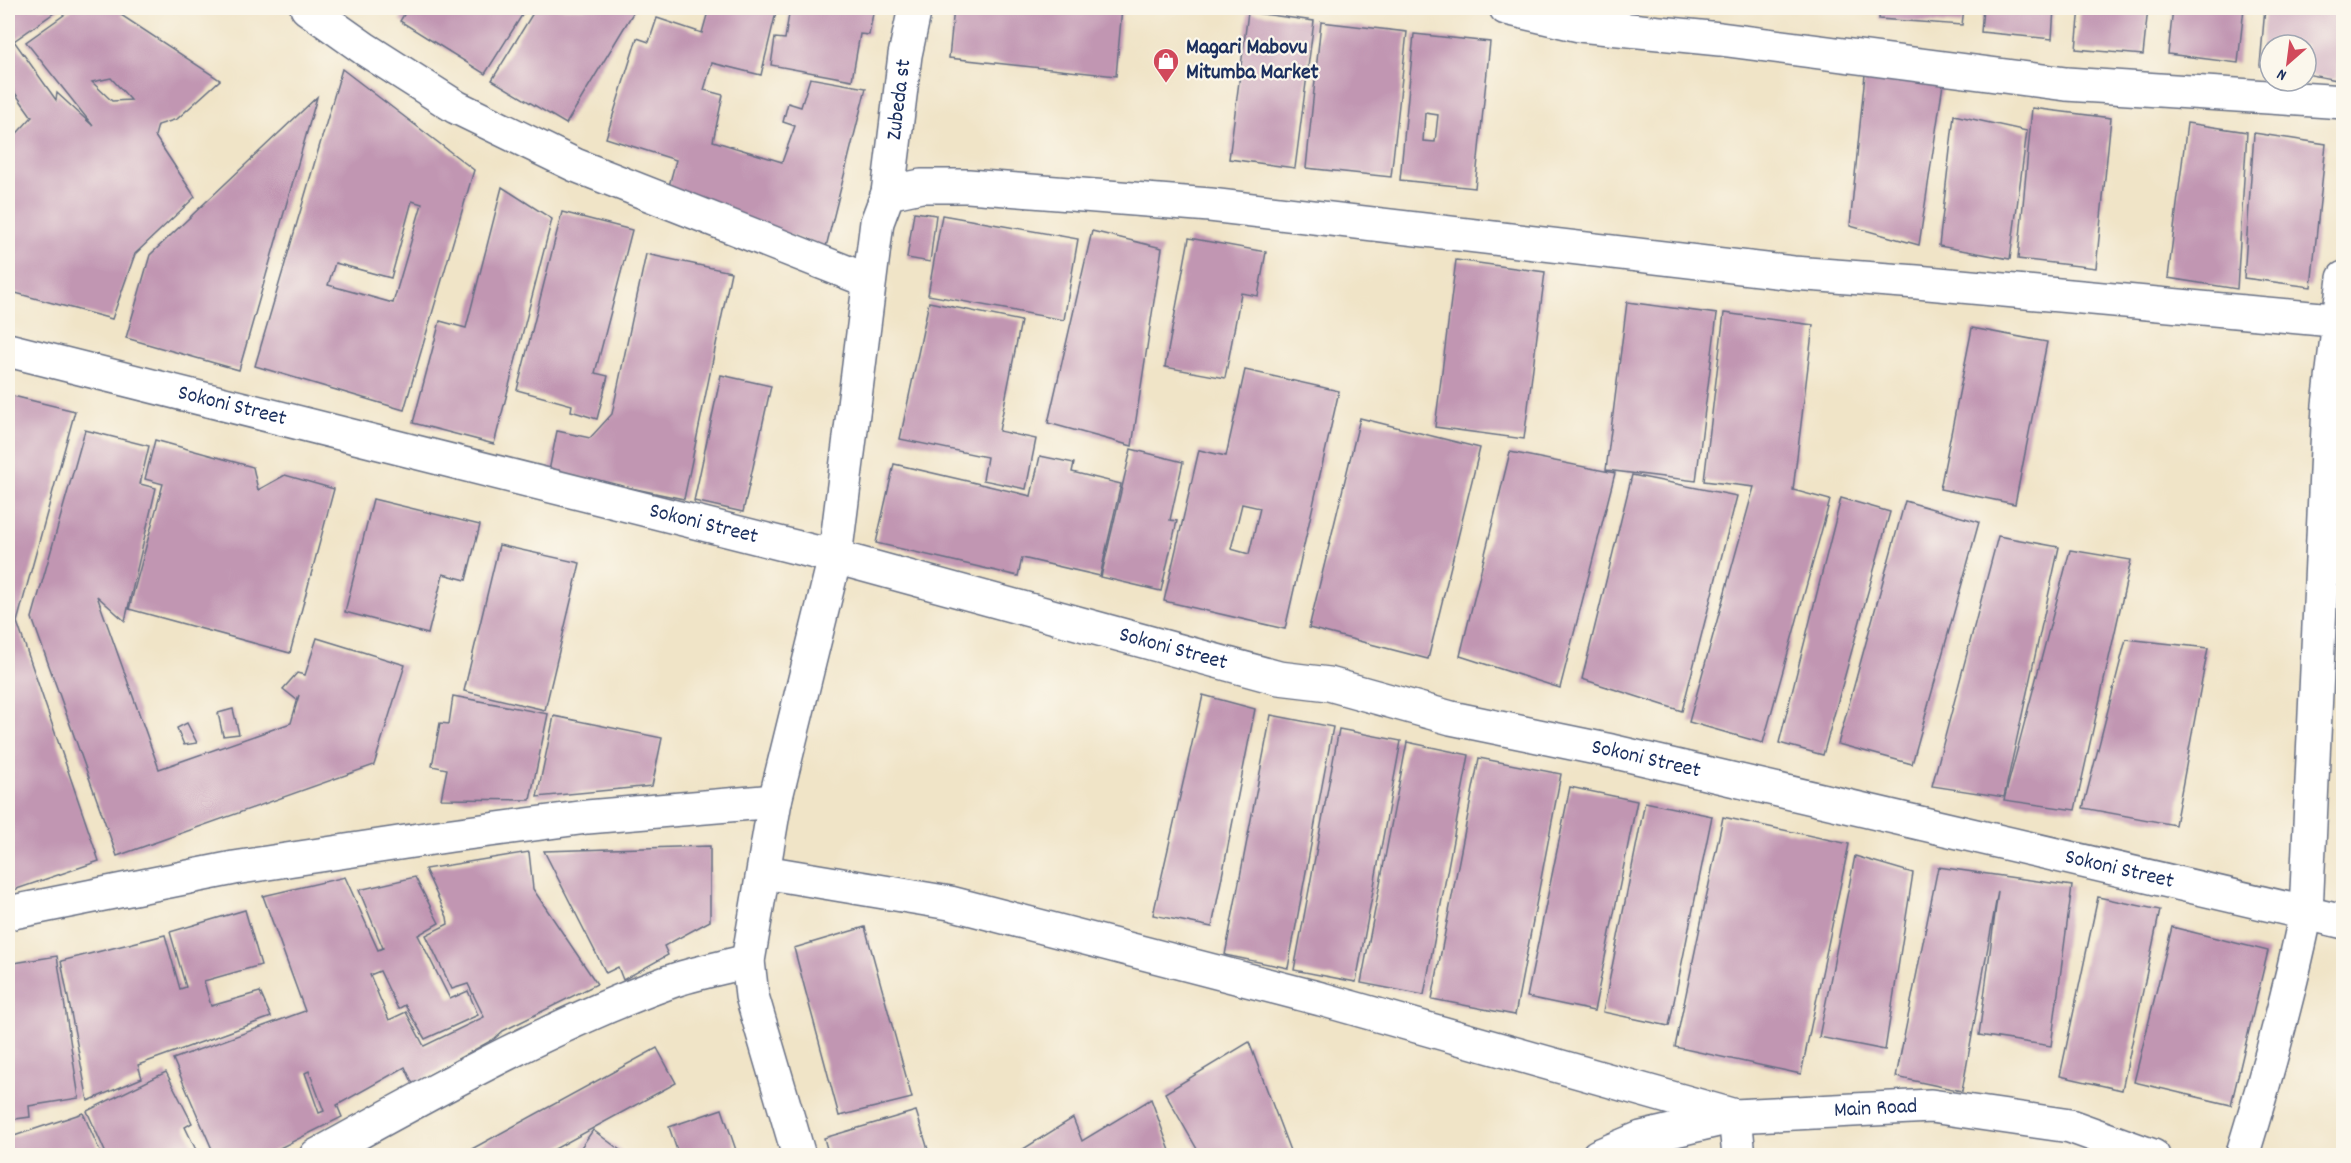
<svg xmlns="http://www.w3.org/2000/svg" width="2351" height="1163" font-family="Dekko,sans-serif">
	<rect width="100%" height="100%" fill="#fbf7ec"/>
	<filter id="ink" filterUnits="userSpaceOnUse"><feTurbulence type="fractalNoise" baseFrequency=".0167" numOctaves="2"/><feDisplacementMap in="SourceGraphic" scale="12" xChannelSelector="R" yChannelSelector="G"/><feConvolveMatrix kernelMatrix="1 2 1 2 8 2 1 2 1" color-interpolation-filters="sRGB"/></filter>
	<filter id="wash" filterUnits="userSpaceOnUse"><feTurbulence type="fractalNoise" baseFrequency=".008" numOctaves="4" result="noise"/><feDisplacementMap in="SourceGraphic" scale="24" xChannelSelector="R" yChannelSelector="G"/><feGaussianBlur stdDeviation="1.35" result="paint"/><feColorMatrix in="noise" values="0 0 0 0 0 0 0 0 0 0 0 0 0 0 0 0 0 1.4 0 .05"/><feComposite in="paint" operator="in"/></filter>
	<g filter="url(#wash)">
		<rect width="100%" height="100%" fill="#f0e4c7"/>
		<g id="blocks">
			<g fill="#c196b2" fill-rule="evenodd">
				<path d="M 8,8 L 61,8 L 14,41 L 56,100 L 57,93 L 93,126 L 26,42 L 74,8 L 131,8 L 121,15 L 220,80 L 177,119 L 158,125 L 155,136 L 195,197 L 135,254 L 112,319 L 8,291 L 8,143 L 32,117 L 8,83 ZM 111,78 L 131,100 L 112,101 L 92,82 Z"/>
				<polygon points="408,8 516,8 524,12 485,74 400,21"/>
				<polygon points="536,8 636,8 566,124 492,80"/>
				<polygon points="709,8 777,8 761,75 712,63 704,90 723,95 713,141 782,162 795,126 783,122 788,103 801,107 810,78 866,88 826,247 666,197 676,160 606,138 637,38 649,42 657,18 702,33"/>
				<polygon points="790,8 874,8 869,35 860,34 852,80 771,65 775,38 785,39"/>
				<polygon points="954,8 1122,8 1116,76 949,58"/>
				<polygon points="1880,8 1964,8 1962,25 1879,19"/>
				<polygon points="1983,8 2054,8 2052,39 1981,32"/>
				<polygon points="2080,8 2148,8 2143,55 2076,49"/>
				<polygon points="2173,8 2244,8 2238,63 2168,54"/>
				<polygon points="2265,8 2344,8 2344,27 2337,80 2306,74 2306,45 2270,45 2270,68 2260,66"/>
				<polygon points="1248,12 1314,21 1295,168 1229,159"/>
				<polygon points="1321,22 1407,32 1391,177 1306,168"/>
				<path d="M 1414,34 L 1490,42 L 1475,188 L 1400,180 ZM 1425,113 L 1438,115 L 1435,142 L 1423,141 Z"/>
				<path d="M 342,69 L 474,170 L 404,410 L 255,366 ZM 412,201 L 422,204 L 393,303 L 328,285 L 335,263 L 391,278 Z"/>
				<polygon points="1865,74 1943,84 1919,245 1850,226"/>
				<polygon points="317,97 239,370 126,338 150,255"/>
				<polygon points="2032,108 2111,118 2096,268 2018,259"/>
				<polygon points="1954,115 2027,131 2010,259 1939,246"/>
				<polygon points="2187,123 2247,132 2237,289 2168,278"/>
				<polygon points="2254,133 2326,144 2311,287 2244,278"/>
				<polygon points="502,187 552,219 494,444 413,423 440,321 466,328"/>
				<polygon points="562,212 632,230 595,373 608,376 597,419 571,411 572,405 517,390"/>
				<polygon points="914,212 936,215 930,262 907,258"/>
				<polygon points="942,215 1078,239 1064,320 928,295"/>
				<polygon points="1092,231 1162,248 1132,446 1048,423"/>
				<polygon points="1189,238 1266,252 1258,296 1241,293 1225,378 1165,367"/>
				<polygon points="646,254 731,272 684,499 549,471 557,431 590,438 612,414"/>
				<polygon points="1456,260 1545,272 1524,439 1435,427"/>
				<polygon points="929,302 1021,321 999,431 1036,439 1026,489 983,480 987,457 900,439"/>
				<polygon points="1627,302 1717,314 1696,481 1606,470"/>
				<polygon points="1724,313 1813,325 1793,490 1830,500 1763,743 1689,722 1754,487 1704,481"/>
				<polygon points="1972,328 2047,342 2015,504 1940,489"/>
				<path d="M 1245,370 L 1339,391 L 1285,629 L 1164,601 L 1199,450 L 1226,456 ZM 1242,504 L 1260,508 L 1249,554 L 1231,549 Z"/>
				<polygon points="721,375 771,386 743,512 694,501"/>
				<polygon points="13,396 75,411 17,622 99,861 8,892 8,415"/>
				<polygon points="1360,418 1480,448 1428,659 1309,628"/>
				<polygon points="85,430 149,446 140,484 156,488 125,621 97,596 159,769 291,723 299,695 297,700 283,689 297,673 305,675 317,638 405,665 374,765 117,856 32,618"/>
				<polygon points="155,440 253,467 258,490 285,475 334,489 290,653 129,609 163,484 145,479"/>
				<polygon points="1131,449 1183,462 1170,520 1177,521 1161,591 1101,577"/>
				<polygon points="1510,452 1615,473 1560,688 1460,656"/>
				<polygon points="1040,456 1074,463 1072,472 1121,484 1100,576 1022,558 1018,576 876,543 894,464 1031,496"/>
				<polygon points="1632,475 1737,496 1682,711 1582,679"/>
				<polygon points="1841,498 1890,512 1823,755 1779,743"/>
				<polygon points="373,499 480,525 466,580 443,574 428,634 345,612"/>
				<polygon points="1905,501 1979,522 1912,764 1838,744"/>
				<polygon points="1998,536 2059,547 2004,797 1932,786"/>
				<polygon points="499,545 580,563 545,710 464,691"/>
				<polygon points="2070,550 2131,560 2075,810 2004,800"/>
				<polygon points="2126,639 2208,648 2175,825 2083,808"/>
				<polygon points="1203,695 1255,709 1212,927 1153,915"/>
				<polygon points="453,696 548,714 530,800 441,799 447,769 432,766 440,723 449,724"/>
				<polygon points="233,709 239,734 223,736 218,713"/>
				<polygon points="1271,715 1333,727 1288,968 1225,955"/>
				<polygon points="554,716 662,738 652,786 537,797"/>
				<polygon points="187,723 197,743 184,745 177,728"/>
				<polygon points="1339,729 1401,741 1356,982 1294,970"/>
				<polygon points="1407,742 1469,755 1424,995 1361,983"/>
				<polygon points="1479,758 1561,774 1515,1015 1432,999"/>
				<polygon points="1570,787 1637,801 1594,1011 1527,997"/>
				<polygon points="1645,802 1712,816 1669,1026 1603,1012"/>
				<polygon points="1723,817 1849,844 1801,1074 1675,1047"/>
				<polygon points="710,846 710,921 664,946 668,955 623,980 618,967 606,973 544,851"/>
				<path d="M 529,852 L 533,889 L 597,984 L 503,1031 L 494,1039 L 413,1084 L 405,1067 L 337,1105 L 342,1117 L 264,1156 L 215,1156 L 173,1059 L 305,1011 L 263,896 L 345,877 L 378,950 L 383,948 L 359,890 L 415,877 L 439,923 L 418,935 L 450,999 L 468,991 L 478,1015 L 425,1039 L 405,1005 L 398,1009 L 380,971 L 370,975 L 389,1020 L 406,1012 L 424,1046 L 484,1017 L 468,984 L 452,989 L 426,935 L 448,924 L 447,917 L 425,869 ZM 309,1071 L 324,1111 L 319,1113 L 305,1073 Z"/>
				<polygon points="1855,856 1913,873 1885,1050 1819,1037"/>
				<polygon points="1938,867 2072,886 2051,1046 1979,1035 1998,891 1962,1091 1896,1077"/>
				<polygon points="2098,897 2160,910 2122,1090 2060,1076"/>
				<polygon points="245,910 261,965 204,981 211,1006 260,992 271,1017 138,1065 142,1078 88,1101 61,961 165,935 180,989 186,987 170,932"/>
				<polygon points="865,927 912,1098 839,1116 794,948"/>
				<polygon points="2172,927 2268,951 2231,1105 2134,1082"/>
				<polygon points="57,956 79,1098 29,1106 30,1117 8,1120 8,964"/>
				<polygon points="1249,1042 1292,1156 1201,1156 1165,1093"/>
				<polygon points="657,1048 676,1083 542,1156 459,1156"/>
				<polygon points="166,1072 192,1123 185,1127 199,1156 107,1156 87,1111"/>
				<polygon points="1151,1099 1172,1156 1012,1156 1073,1118 1082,1141"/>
				<polygon points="722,1109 738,1156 679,1156 669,1127"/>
				<polygon points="916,1111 930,1156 829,1156 824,1138"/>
				<polygon points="83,1113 102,1156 8,1156 8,1138"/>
				<polygon points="593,1130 628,1156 575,1156"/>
			</g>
		</g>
	</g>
	<g filter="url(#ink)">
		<use href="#blocks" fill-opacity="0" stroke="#666e83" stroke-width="1.5"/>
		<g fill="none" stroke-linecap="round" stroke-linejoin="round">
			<g stroke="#666e83" stroke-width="36">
				<g id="minor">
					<polyline points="307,8 365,49 456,107 575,165 869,281"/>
					<polyline points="1506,8 1579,25 1720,39 2066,84 2344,102"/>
					<path id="s1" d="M 888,193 L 905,55 L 915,8"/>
					<path id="s2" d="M 8,350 L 835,557 L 1279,678 L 1329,684 L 1451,718 L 1611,751 L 2344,922"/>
					<polyline points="764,872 950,903 1321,999 1735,1116 1739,1156"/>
					<polyline points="8,913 234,868 452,835 587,817 775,801"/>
					<path d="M 316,1156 C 431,1093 546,1027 669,982 C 694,973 722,968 748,961"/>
					<polyline points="799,1156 752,996 748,961 775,801 835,557 877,222 888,193 921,186 968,186 1210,205 1793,273 1917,282 2344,321"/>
					<path d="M 2242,1156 C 2267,1075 2289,995 2306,913 L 2329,405 L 2344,278"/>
				</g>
			</g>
			<g stroke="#666e83" stroke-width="36">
				<g id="highway">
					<path id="s3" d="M 1598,1156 L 1641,1138 L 1735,1116 L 1931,1106 L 2070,1126 L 2153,1156"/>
				</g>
			</g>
			<use href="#minor" stroke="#fff" stroke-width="33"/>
			<use href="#highway" stroke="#fff" stroke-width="33"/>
		</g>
	</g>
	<defs>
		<g id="shop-pin" transform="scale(1.35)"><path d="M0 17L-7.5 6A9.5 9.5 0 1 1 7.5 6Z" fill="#d1495b" stroke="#fbf7ec"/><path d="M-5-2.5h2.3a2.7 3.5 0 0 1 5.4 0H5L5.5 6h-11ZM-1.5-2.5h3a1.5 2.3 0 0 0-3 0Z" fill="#fff"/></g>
	</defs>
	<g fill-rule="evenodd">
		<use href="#shop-pin" x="1166" y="61"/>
	</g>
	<g text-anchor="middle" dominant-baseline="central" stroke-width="4.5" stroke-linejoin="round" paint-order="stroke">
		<g font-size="22" font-weight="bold" fill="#1b2f5e" stroke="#fbf7ec" text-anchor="start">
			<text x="1186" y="48">Magari Mabovu<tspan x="1186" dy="25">Mitumba Market</tspan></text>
		</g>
		<g font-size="22" fill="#1b2f5e" stroke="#fbf7ec">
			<text stroke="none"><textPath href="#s1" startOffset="94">Zubeda st</textPath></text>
			<text stroke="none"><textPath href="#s2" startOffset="231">Sokoni Street</textPath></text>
			<text stroke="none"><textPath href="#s2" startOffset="717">Sokoni Street</textPath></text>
			<text stroke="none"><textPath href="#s2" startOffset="1203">Sokoni Street</textPath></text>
			<text stroke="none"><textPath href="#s2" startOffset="1689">Sokoni Street</textPath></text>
			<text stroke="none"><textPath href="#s2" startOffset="2175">Sokoni Street</textPath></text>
			<text stroke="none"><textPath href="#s3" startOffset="284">Main Road</textPath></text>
		</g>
	</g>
	<rect width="2351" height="1163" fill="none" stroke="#fbf7ec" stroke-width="30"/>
	<g transform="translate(2288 63) rotate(208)"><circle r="28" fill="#fbf7ec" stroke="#a1a7b3" stroke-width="1.5"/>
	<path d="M0-4.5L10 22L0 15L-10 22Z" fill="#d1495b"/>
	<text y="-9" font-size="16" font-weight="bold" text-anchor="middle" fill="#1b2f5e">N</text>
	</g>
</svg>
